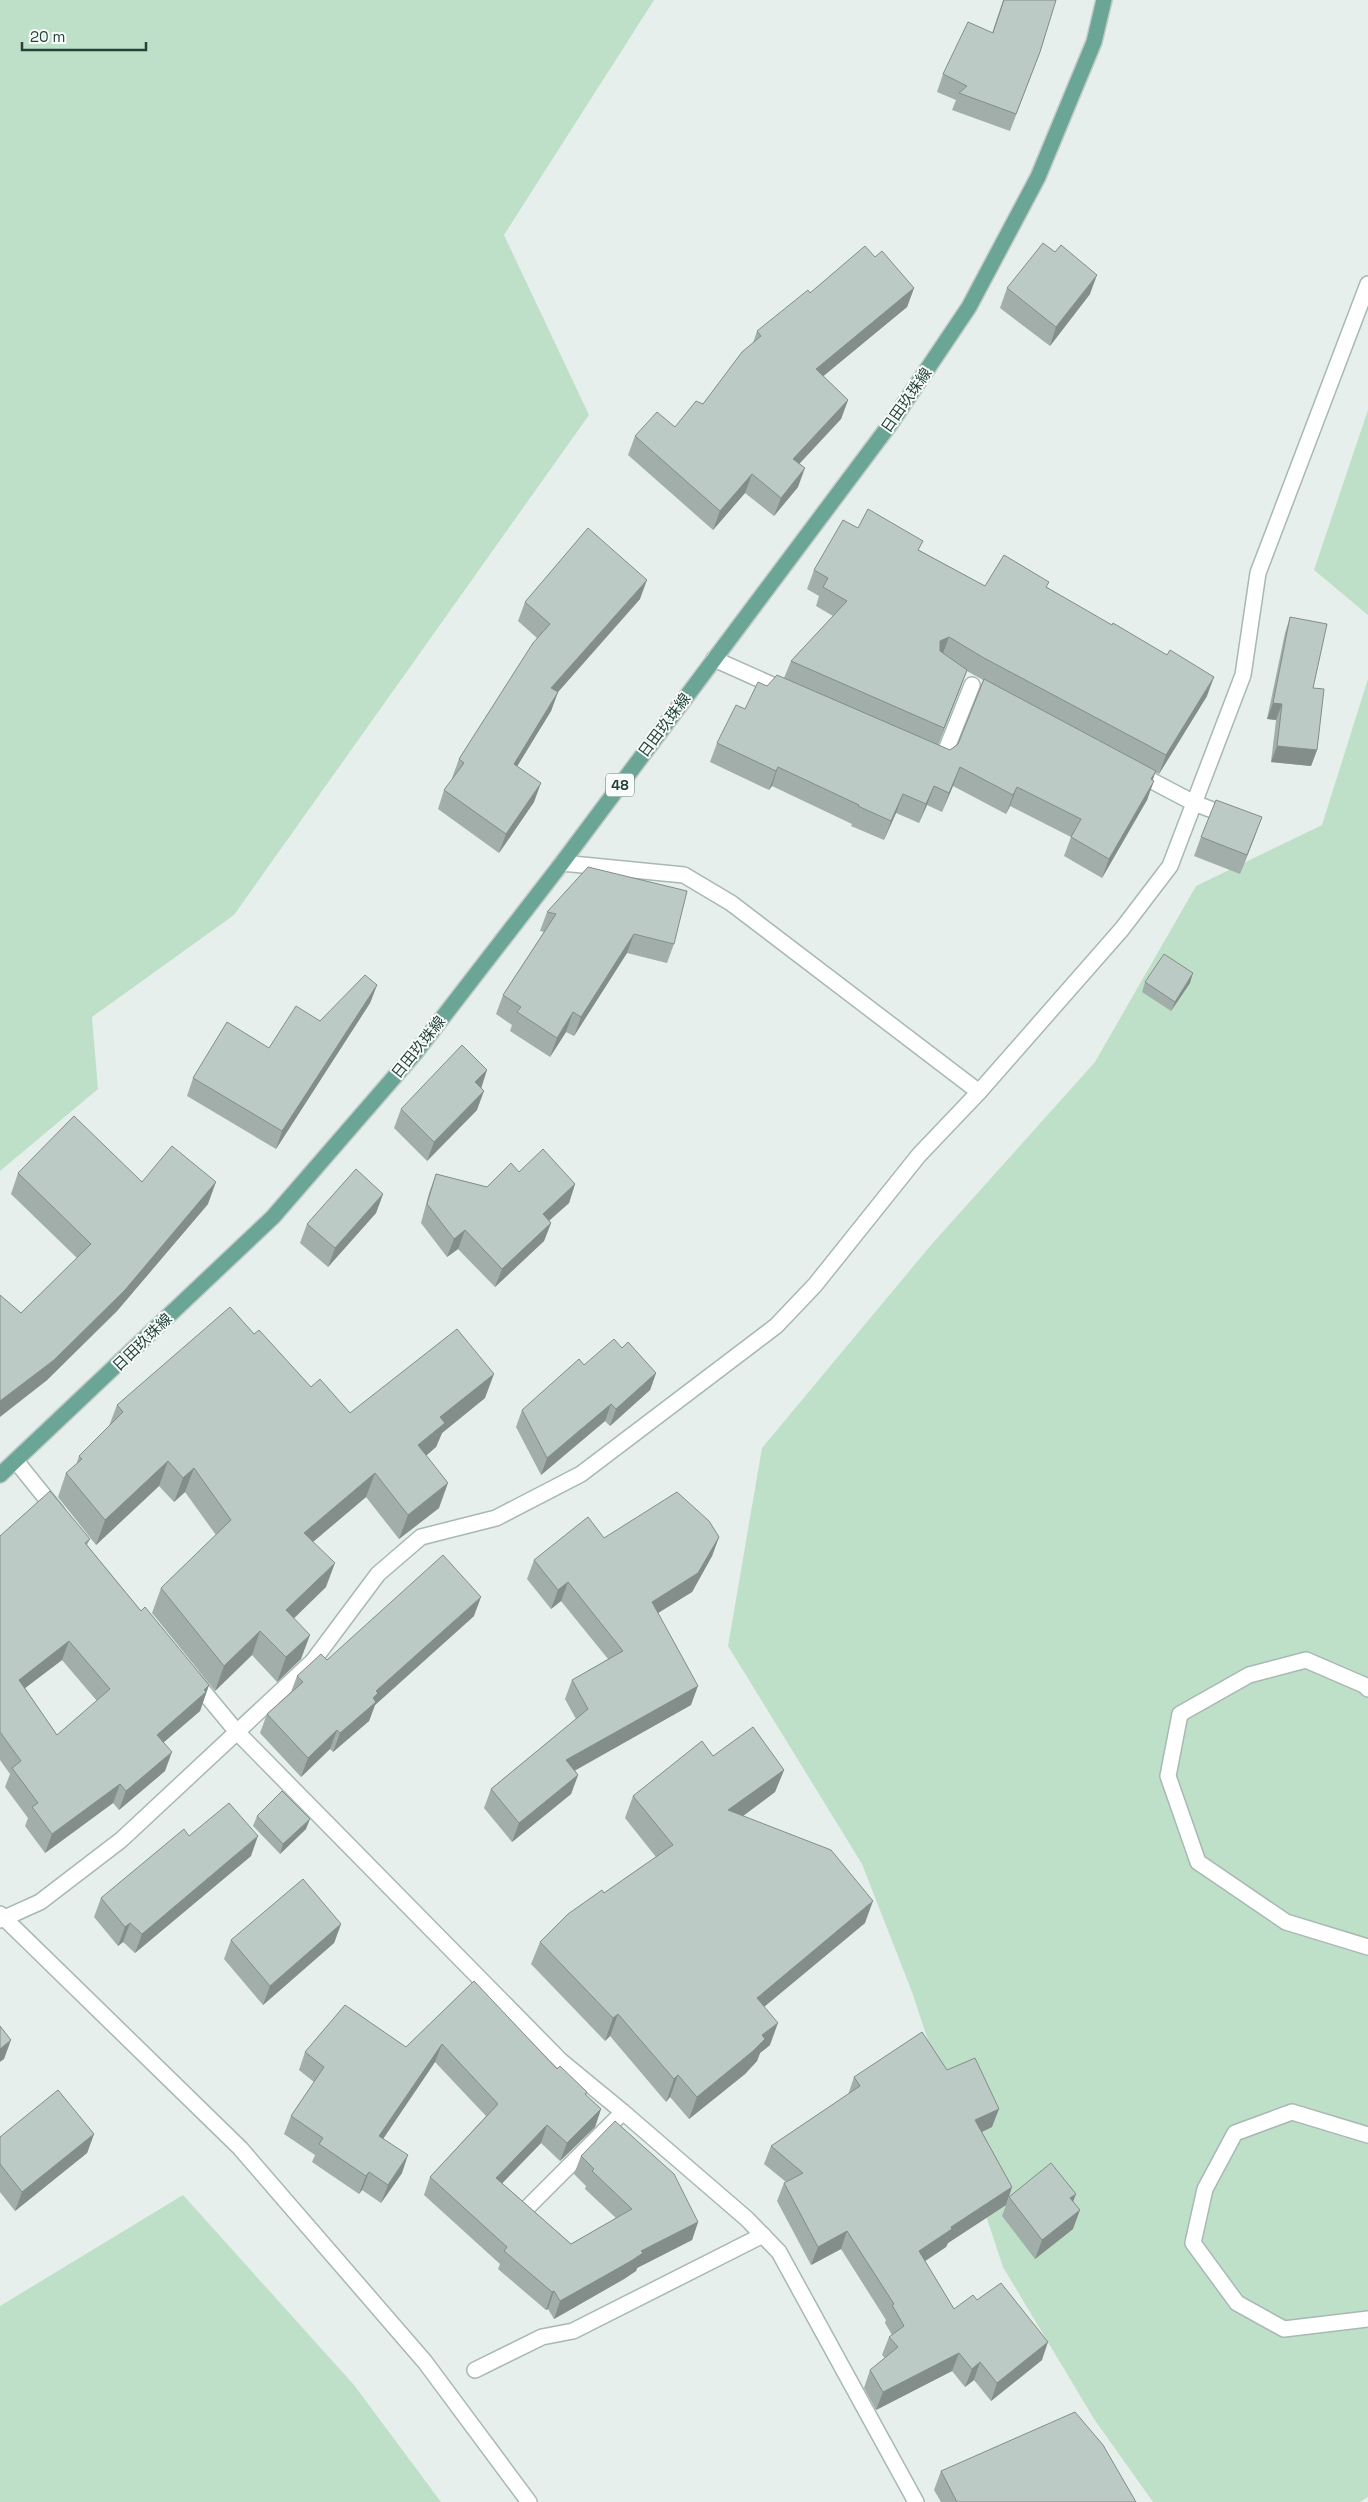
<svg xmlns="http://www.w3.org/2000/svg" width="1368" height="2502" font-family="'Space Grotesk','Noto Sans JP',sans-serif">
	<rect width="100%" height="100%" fill="#e6efeb"/>
	<g fill="#bfe0c8">
		<polygon points="0,0 654,0 504,235 589,415 234,915 92,1017 98,1089 0,1171"/>
		<polygon points="1368,410 1368,615 1314,570"/>
		<polygon points="1368,679 1368,2497 1360,2502 1153,2502 1094,2419 1003,2267 912,1992 862,1864 728,1646 762,1448 931,1245 1095,1062 1196,886 1322,825"/>
		<polygon points="183,2195 354,2385 441,2502 0,2502 0,2306"/>
	</g>
	<g fill="none" stroke-linecap="round" stroke-linejoin="round">
		<g stroke="#a8b8b2" stroke-width="18">
			<g id="minor">
				<polyline points="714,659 788,692"/>
				<polyline points="934,757 942,760 972,685"/>
				<polyline points="1137,773 1194,803 1223,814"/>
				<polyline points="562,863 684,875 731,903 979,1092"/>
				<polyline points="16,1461 57,1512"/>
				<polyline points="193,1679 237,1732 561,2061 623,2112 747,2219 779,2252 916,2502"/>
				<polyline points="1368,1689 1364,1685 1306,1660 1249,1675 1180,1714 1168,1776 1198,1862 1286,1922 1368,1947"/>
				<polyline points="0,1914 240,2148 425,2362 529,2502"/>
				<polyline points="0,1920 40,1902 121,1840 313,1661 378,1574 421,1537 496,1518 581,1474 776,1326 815,1285 919,1155 979,1092 1122,929 1170,866 1243,675 1258,573 1368,284"/>
				<polyline points="1368,2135 1292,2112 1235,2133 1205,2189 1193,2243 1237,2303 1284,2329 1368,2319"/>
				<polyline points="524,2211 623,2112"/>
				<polyline points="475,2370 542,2337 573,2331 763,2235"/>
			</g>
		</g>
		<g stroke="#c2cac8" stroke-width="18">
			<polyline id="major" points="0,1475 273,1217 416,1052 562,863 891,423 969,307 1038,177 1094,42 1104,0"/>
		</g>
		<use href="#minor" stroke="#fff" stroke-width="15"/>
		<use href="#major" stroke="#6aa596" stroke-width="15"/>
	</g>
	<g fill="#a1aea9" fill-rule="evenodd">
		<polygon points="1003,0 1056,0 1040,52 1010,131 952,110 956,100 937,92 943,74 992,33"/>
		<polygon points="875,257 914,288 907,307 823,376 848,400 841,419 799,464 798,487 774,516 745,493 713,530 628,455 635,436 675,427 703,404 753,343 757,331 810,293"/>
		<polygon points="1007,288 1090,294 1050,346 1000,308"/>
		<path d="M 858,528 L 919,550 L 985,586 L 1047,587 L 1207,696 L 1159,774 L 1155,772 L 1147,800 L 1102,878 L 1064,856 L 1071,837 L 1010,806 L 1006,814 L 953,786 L 942,812 L 927,805 L 919,823 L 896,813 L 884,840 L 851,826 L 852,824 L 772,786 L 769,790 L 710,762 L 717,743 L 745,709 L 767,686 L 784,678 L 791,661 L 833,616 L 816,606 L 819,596 L 807,589 L 814,570 ZM 967,671 L 983,680 L 958,744 L 950,750 L 938,745 Z"/>
		<polygon points="640,599 558,692 551,711 517,766 534,802 499,853 438,809 444,790 453,779 452,778 459,759 537,638 518,621 525,602"/>
		<polygon points="1290,617 1313,688 1317,750 1311,766 1271,762 1276,720 1267,719 1285,633"/>
		<polygon points="1255,836 1240,874 1194,856 1201,837"/>
		<polygon points="547,912 674,944 667,963 627,953 574,1036 566,1032 550,1057 510,1031 512,1025 496,1014 503,995 544,932 540,931"/>
		<polygon points="1145,982 1190,983 1171,1011 1142,992"/>
		<polygon points="377,985 370,1003 276,1149 187,1096 193,1078 269,1048 320,1021"/>
		<polygon points="401,1109 477,1110 427,1161 394,1128"/>
		<polygon points="519,1172 575,1184 569,1203 549,1221 551,1223 544,1241 495,1287 458,1249 447,1257 421,1223 429,1193 436,1174 487,1187"/>
		<polygon points="18,1173 142,1182 208,1204 117,1311 46,1381 21,1313 77,1258 11,1194"/>
		<polygon points="383,1194 376,1213 328,1267 300,1243 307,1224"/>
		<polygon points="254,1334 311,1387 350,1413 485,1398 442,1433 436,1447 426,1456 439,1508 399,1539 366,1497 313,1542 326,1587 293,1618 301,1659 277,1682 252,1655 215,1691 152,1613 161,1588 216,1535 185,1492 174,1502 159,1486 96,1545 58,1497 66,1473 76,1465 79,1456 109,1426 117,1405"/>
		<polygon points="622,1348 656,1373 650,1390 610,1426 605,1421 541,1475 516,1427 522,1410 584,1365"/>
		<path d="M 0,1536 L 90,1539 L 87,1545 L 141,1611 L 209,1685 L 200,1711 L 164,1742 L 165,1771 L 119,1810 L 113,1803 L 45,1853 L 25,1826 L 28,1818 L 5,1787 L 10,1774 L 0,1760 ZM 62,1660 L 97,1701 L 57,1735 L 25,1688 Z"/>
		<polygon points="719,1537 712,1556 692,1592 658,1613 691,1705 575,1770 578,1775 571,1794 512,1842 484,1808 491,1789 576,1719 565,1699 572,1680 608,1659 561,1601 551,1609 527,1579 534,1560 604,1538"/>
		<polygon points="474,1616 375,1705 369,1721 333,1752 330,1749 301,1777 260,1733 267,1714 291,1692 297,1676 327,1660"/>
		<polygon points="713,1756 784,1770 775,1792 743,1816 865,1923 764,2007 770,2045 760,2053 757,2061 745,2074 689,2119 670,2097 666,2102 610,2036 605,2041 531,1964 540,1942 604,1893 656,1857 625,1818 633,1796"/>
		<polygon points="257,1816 306,1829 280,1854 253,1826"/>
		<polygon points="189,1836 251,1856 135,1953 123,1942 118,1946 94,1917 101,1898"/>
		<polygon points="341,1924 334,1943 263,2005 224,1959 231,1940"/>
		<polygon points="474,1981 557,2069 587,2092 586,2095 601,2109 595,2127 560,2161 541,2143 502,2183 571,2244 616,2218 585,2189 586,2186 574,2174 581,2156 698,2222 692,2240 637,2268 636,2271 624,2279 554,2319 548,2309 546,2310 498,2269 500,2264 424,2195 430,2177 486,2116 435,2062 383,2138 402,2173 381,2203 362,2190 359,2194 312,2162 315,2155 284,2134 291,2116 314,2082 299,2070 305,2052 406,2047"/>
		<polygon points="947,2070 992,2127 982,2132 1012,2187 1006,2205 948,2243 946,2247 925,2261 954,2309 977,2300 1042,2360 991,2401 974,2380 965,2387 952,2371 876,2410 864,2388 870,2370 885,2358 882,2355 889,2337 892,2335 885,2323 886,2320 841,2249 811,2265 777,2201 784,2183 786,2182 764,2164 771,2146 848,2095 854,2077"/>
		<polygon points="94,2134 87,2153 15,2211 0,2192 0,2137"/>
		<polygon points="1009,2197 1073,2201 1073,2229 1035,2259 1002,2216"/>
		<polygon points="941,2471 1136,2502 941,2502 934,2490"/>
	</g>
	<g fill="#838d89">
		<polygon points="1097,275 1090,294 1050,346 1056,327"/>
		<polygon points="914,288 907,307 809,388 816,369"/>
		<polygon points="848,400 841,419 786,478 793,459"/>
		<polygon points="805,468 798,487 774,516 781,498"/>
		<polygon points="752,474 745,493 713,530 720,511"/>
		<polygon points="647,580 640,599 558,692 551,711 507,783 514,764 551,688"/>
		<polygon points="949,637 942,656 933,660 940,641"/>
		<polygon points="967,670 960,689 937,747 944,728"/>
		<polygon points="1214,677 1207,696 1159,774 1166,755"/>
		<polygon points="1273,703 1282,704 1276,720 1267,719"/>
		<polygon points="1277,746 1317,750 1311,766 1271,762"/>
		<polygon points="778,767 772,786 769,790 776,771"/>
		<polygon points="960,767 953,786 942,812 949,793"/>
		<polygon points="1156,771 1150,787 1154,781 1147,800 1102,878 1109,859"/>
		<polygon points="541,783 534,802 499,853 506,834"/>
		<polygon points="934,786 927,805 919,823 926,804"/>
		<polygon points="1017,787 1010,806 1006,814 1013,795"/>
		<polygon points="903,794 896,813 884,840 891,821"/>
		<polygon points="1262,817 1255,836 1240,874 1247,855"/>
		<polygon points="634,934 627,953 574,1036 581,1017"/>
		<polygon points="1193,973 1190,983 1171,1011 1175,1002"/>
		<polygon points="377,985 370,1003 276,1149 282,1131"/>
		<polygon points="573,1012 566,1032 550,1057 557,1038"/>
		<polygon points="487,1070 481,1089 475,1082"/>
		<polygon points="484,1091 477,1110 427,1161 434,1142"/>
		<polygon points="216,1182 208,1204 117,1311 46,1381 0,1417 0,1401"/>
		<polygon points="575,1184 569,1203 536,1232 543,1214"/>
		<polygon points="383,1194 376,1213 328,1267 335,1248"/>
		<polygon points="551,1223 544,1241 495,1287 502,1269"/>
		<polygon points="465,1230 458,1249 447,1257 454,1239"/>
		<polygon points="656,1373 650,1390 610,1426 616,1409"/>
		<polygon points="494,1374 485,1398 442,1433 436,1447 409,1470 418,1445 440,1417"/>
		<polygon points="611,1404 605,1421 541,1475 547,1458"/>
		<polygon points="168,1461 159,1486 96,1545 105,1520"/>
		<polygon points="194,1468 185,1492 174,1502 183,1478"/>
		<polygon points="375,1473 366,1497 295,1557 304,1533"/>
		<polygon points="448,1483 439,1508 399,1539 408,1515"/>
		<polygon points="719,1537 712,1556 692,1592 645,1621 652,1602"/>
		<polygon points="335,1563 326,1587 277,1635 286,1610"/>
		<polygon points="568,1582 561,1601 551,1609 558,1590"/>
		<polygon points="481,1597 474,1616 375,1705 369,1721 333,1752 340,1733 376,1691"/>
		<polygon points="260,1631 252,1655 215,1691 224,1666"/>
		<polygon points="310,1635 301,1659 277,1682 286,1657"/>
		<polygon points="69,1641 62,1660 12,1698 19,1680"/>
		<polygon points="209,1685 200,1711 150,1754 157,1735"/>
		<polygon points="698,1686 691,1705 560,1779 566,1760"/>
		<polygon points="337,1730 330,1749 301,1777 308,1758"/>
		<polygon points="172,1752 165,1771 119,1810 126,1791"/>
		<polygon points="784,1770 775,1792 720,1833 728,1810"/>
		<polygon points="578,1775 571,1794 512,1842 519,1823"/>
		<polygon points="120,1784 113,1803 45,1853 52,1834"/>
		<polygon points="310,1819 306,1829 280,1854 283,1844"/>
		<polygon points="258,1836 251,1856 135,1953 142,1934"/>
		<polygon points="873,1901 865,1923 748,2020 757,1998"/>
		<polygon points="130,1923 123,1942 118,1946 125,1927"/>
		<polygon points="341,1924 334,1943 263,2005 270,1986"/>
		<polygon points="618,2014 610,2036 605,2041 613,2018"/>
		<polygon points="778,2023 770,2045 760,2053 757,2061 745,2074 689,2119 697,2097 762,2035"/>
		<polygon points="11,2040 4,2059 0,2062 0,2049"/>
		<polygon points="442,2044 435,2062 373,2154 379,2136"/>
		<polygon points="678,2075 670,2097 666,2102 674,2079"/>
		<polygon points="601,2109 595,2127 560,2161 567,2143"/>
		<polygon points="999,2109 992,2127 969,2138 975,2120"/>
		<polygon points="547,2125 541,2143 490,2196 496,2178"/>
		<polygon points="94,2134 87,2153 15,2211 22,2192"/>
		<polygon points="408,2155 402,2173 381,2203 388,2185"/>
		<polygon points="369,2172 362,2190 359,2194 366,2176"/>
		<polygon points="1012,2187 1006,2205 948,2243 946,2247 913,2269 919,2251 951,2227"/>
		<polygon points="1076,2194 1069,2213 1070,2198"/>
		<polygon points="1080,2210 1073,2229 1035,2259 1042,2240"/>
		<polygon points="698,2222 692,2240 637,2268 636,2271 624,2279 554,2319 560,2301 641,2251"/>
		<polygon points="847,2231 841,2249 811,2265 818,2247"/>
		<polygon points="554,2291 548,2309 546,2310 552,2292"/>
		<polygon points="1048,2342 1042,2360 991,2401 997,2383"/>
		<polygon points="959,2353 952,2371 876,2410 883,2392"/>
		<polygon points="980,2362 974,2380 965,2387 972,2369"/>
	</g>
	<g fill="#bbcac4" stroke="#838d89" fill-rule="evenodd">
		<polygon points="1004,0 1056,0 1040,52 1016,114 959,93 967,86 943,74 968,22 993,33"/>
		<polygon points="1043,243 1055,252 1061,245 1097,275 1056,327 1007,288"/>
		<polygon points="865,246 875,257 882,251 914,288 816,369 848,400 793,459 805,468 781,498 752,474 720,511 635,436 657,412 675,427 696,401 703,404 742,352 761,336 757,331 808,290 810,293"/>
		<polygon points="868,509 923,541 918,550 985,586 1004,555 1049,582 1046,587 1112,625 1113,623 1167,655 1170,650 1214,677 1166,755 984,658 949,637 940,641 940,651 967,670 944,728 791,661 847,601 823,587 828,578 814,570 843,520 858,528"/>
		<polygon points="588,528 647,580 551,688 558,692 514,764 541,783 506,834 444,790 464,763 459,759 533,643 550,624 525,602"/>
		<polygon points="1290,617 1327,624 1313,688 1324,689 1317,750 1277,746 1282,704 1273,703"/>
		<polygon points="777,675 950,750 958,744 984,679 1156,771 1151,779 1154,781 1109,859 1071,837 1081,819 1017,787 1013,795 960,767 949,793 934,786 926,804 903,794 891,821 858,806 859,805 778,767 776,771 717,743 736,705 745,709 758,682 767,686"/>
		<polygon points="1216,800 1262,817 1247,855 1201,837"/>
		<polygon points="588,867 687,891 674,944 634,934 581,1017 573,1012 557,1038 517,1012 521,1007 503,995 556,914 547,912"/>
		<polygon points="1164,954 1193,973 1175,1002 1145,982"/>
		<polygon points="365,975 377,985 282,1131 193,1078 227,1022 269,1048 296,1006 320,1021"/>
		<polygon points="462,1045 487,1070 475,1082 484,1091 434,1142 401,1109"/>
		<polygon points="74,1116 142,1182 172,1146 216,1182 125,1290 54,1360 0,1401 0,1295 21,1313 91,1244 18,1173"/>
		<polygon points="543,1149 575,1184 543,1214 551,1223 502,1269 465,1230 454,1239 427,1204 436,1174 487,1187 511,1163 519,1172"/>
		<polygon points="356,1169 383,1194 335,1248 307,1224"/>
		<polygon points="230,1307 254,1334 259,1330 311,1387 320,1379 350,1413 457,1329 494,1374 440,1417 445,1423 418,1445 448,1483 408,1515 375,1473 304,1533 335,1563 286,1610 310,1635 286,1657 260,1631 224,1666 161,1588 231,1520 194,1468 183,1478 168,1461 105,1520 66,1473 82,1459 79,1456 123,1412 117,1405"/>
		<polygon points="614,1339 622,1348 628,1342 656,1373 616,1409 611,1404 547,1458 522,1410 579,1359 584,1365"/>
		<path d="M 50,1491 L 90,1539 L 85,1543 L 141,1611 L 145,1607 L 209,1685 L 204,1690 L 206,1692 L 157,1735 L 172,1752 L 126,1791 L 120,1784 L 52,1834 L 32,1807 L 38,1803 L 12,1768 L 21,1761 L 0,1732 L 0,1536 ZM 69,1641 L 110,1689 L 57,1735 L 19,1680 Z"/>
		<polygon points="677,1492 709,1521 719,1537 698,1573 652,1602 698,1686 566,1760 578,1775 519,1823 491,1789 588,1709 572,1680 623,1651 568,1582 558,1590 534,1560 588,1517 604,1538"/>
		<polygon points="443,1555 481,1597 376,1691 378,1693 373,1698 376,1702 340,1733 337,1730 308,1758 267,1714 303,1682 297,1676 321,1654 327,1660"/>
		<polygon points="753,1727 784,1770 728,1810 831,1850 873,1901 757,1998 778,2023 762,2035 765,2039 753,2051 697,2097 678,2075 674,2079 618,2014 613,2018 540,1942 568,1914 602,1890 604,1893 673,1845 633,1796 702,1741 713,1756"/>
		<polygon points="282,1791 310,1819 283,1844 257,1816"/>
		<polygon points="229,1803 258,1836 142,1934 130,1923 125,1927 101,1898 184,1829 189,1836"/>
		<polygon points="303,1879 341,1924 270,1986 231,1940"/>
		<polygon points="474,1981 557,2069 560,2066 587,2092 585,2094 601,2109 567,2143 547,2125 496,2178 571,2244 632,2209 592,2171 594,2169 581,2156 615,2121 674,2174 698,2222 641,2251 643,2253 631,2261 560,2301 554,2291 552,2292 504,2251 507,2247 430,2177 498,2104 442,2044 379,2136 408,2155 388,2185 369,2172 366,2176 319,2144 323,2138 291,2116 324,2067 305,2052 345,2005 406,2047"/>
		<polygon points="0,2026 11,2040 0,2049"/>
		<polygon points="922,2032 947,2070 975,2058 999,2109 975,2120 1012,2187 951,2227 952,2229 919,2251 954,2309 973,2295 977,2300 1001,2283 1048,2342 997,2383 980,2362 972,2369 959,2353 883,2392 870,2370 898,2347 889,2337 904,2326 892,2305 894,2304 847,2231 818,2247 784,2183 803,2173 771,2146 860,2086 854,2077"/>
		<polygon points="58,2090 94,2134 22,2192 0,2164 0,2137"/>
		<polygon points="1051,2163 1076,2194 1070,2198 1080,2210 1042,2240 1009,2197"/>
		<polygon points="1075,2412 1103,2445 1136,2502 957,2502 941,2471"/>
	</g>
	<g text-anchor="middle" dominant-baseline="central" stroke-width="4" stroke-linejoin="round" paint-order="stroke">
		<rect fill="#f7fbf9" stroke="#637a73" stroke-width="1" x="606" y="773.5" width="28" height="23" rx="4"/>
		<g font-size="14" font-weight="bold" fill="#24423a">
			<text x="620" y="785">48</text>
		</g>
		<g font-size="15" fill="#24423a" stroke="#f7fbf9">
			<text transform="translate(906 400) rotate(-55)">日田玖珠線</text>
			<text transform="translate(664 725) rotate(-53)">日田玖珠線</text>
			<text transform="translate(418 1047) rotate(-51)">日田玖珠線</text>
			<text transform="translate(142 1342) rotate(-44)">日田玖珠線</text>
		</g>
	</g>
	<path d="M22 42v8h124v-8" fill="none" stroke="#24423a" stroke-width="2.5"/>
	<text x="30" y="42" font-size="15" fill="#24423a" stroke="#f7fbf9" stroke-width="4" paint-order="stroke">20 m</text>
</svg>
